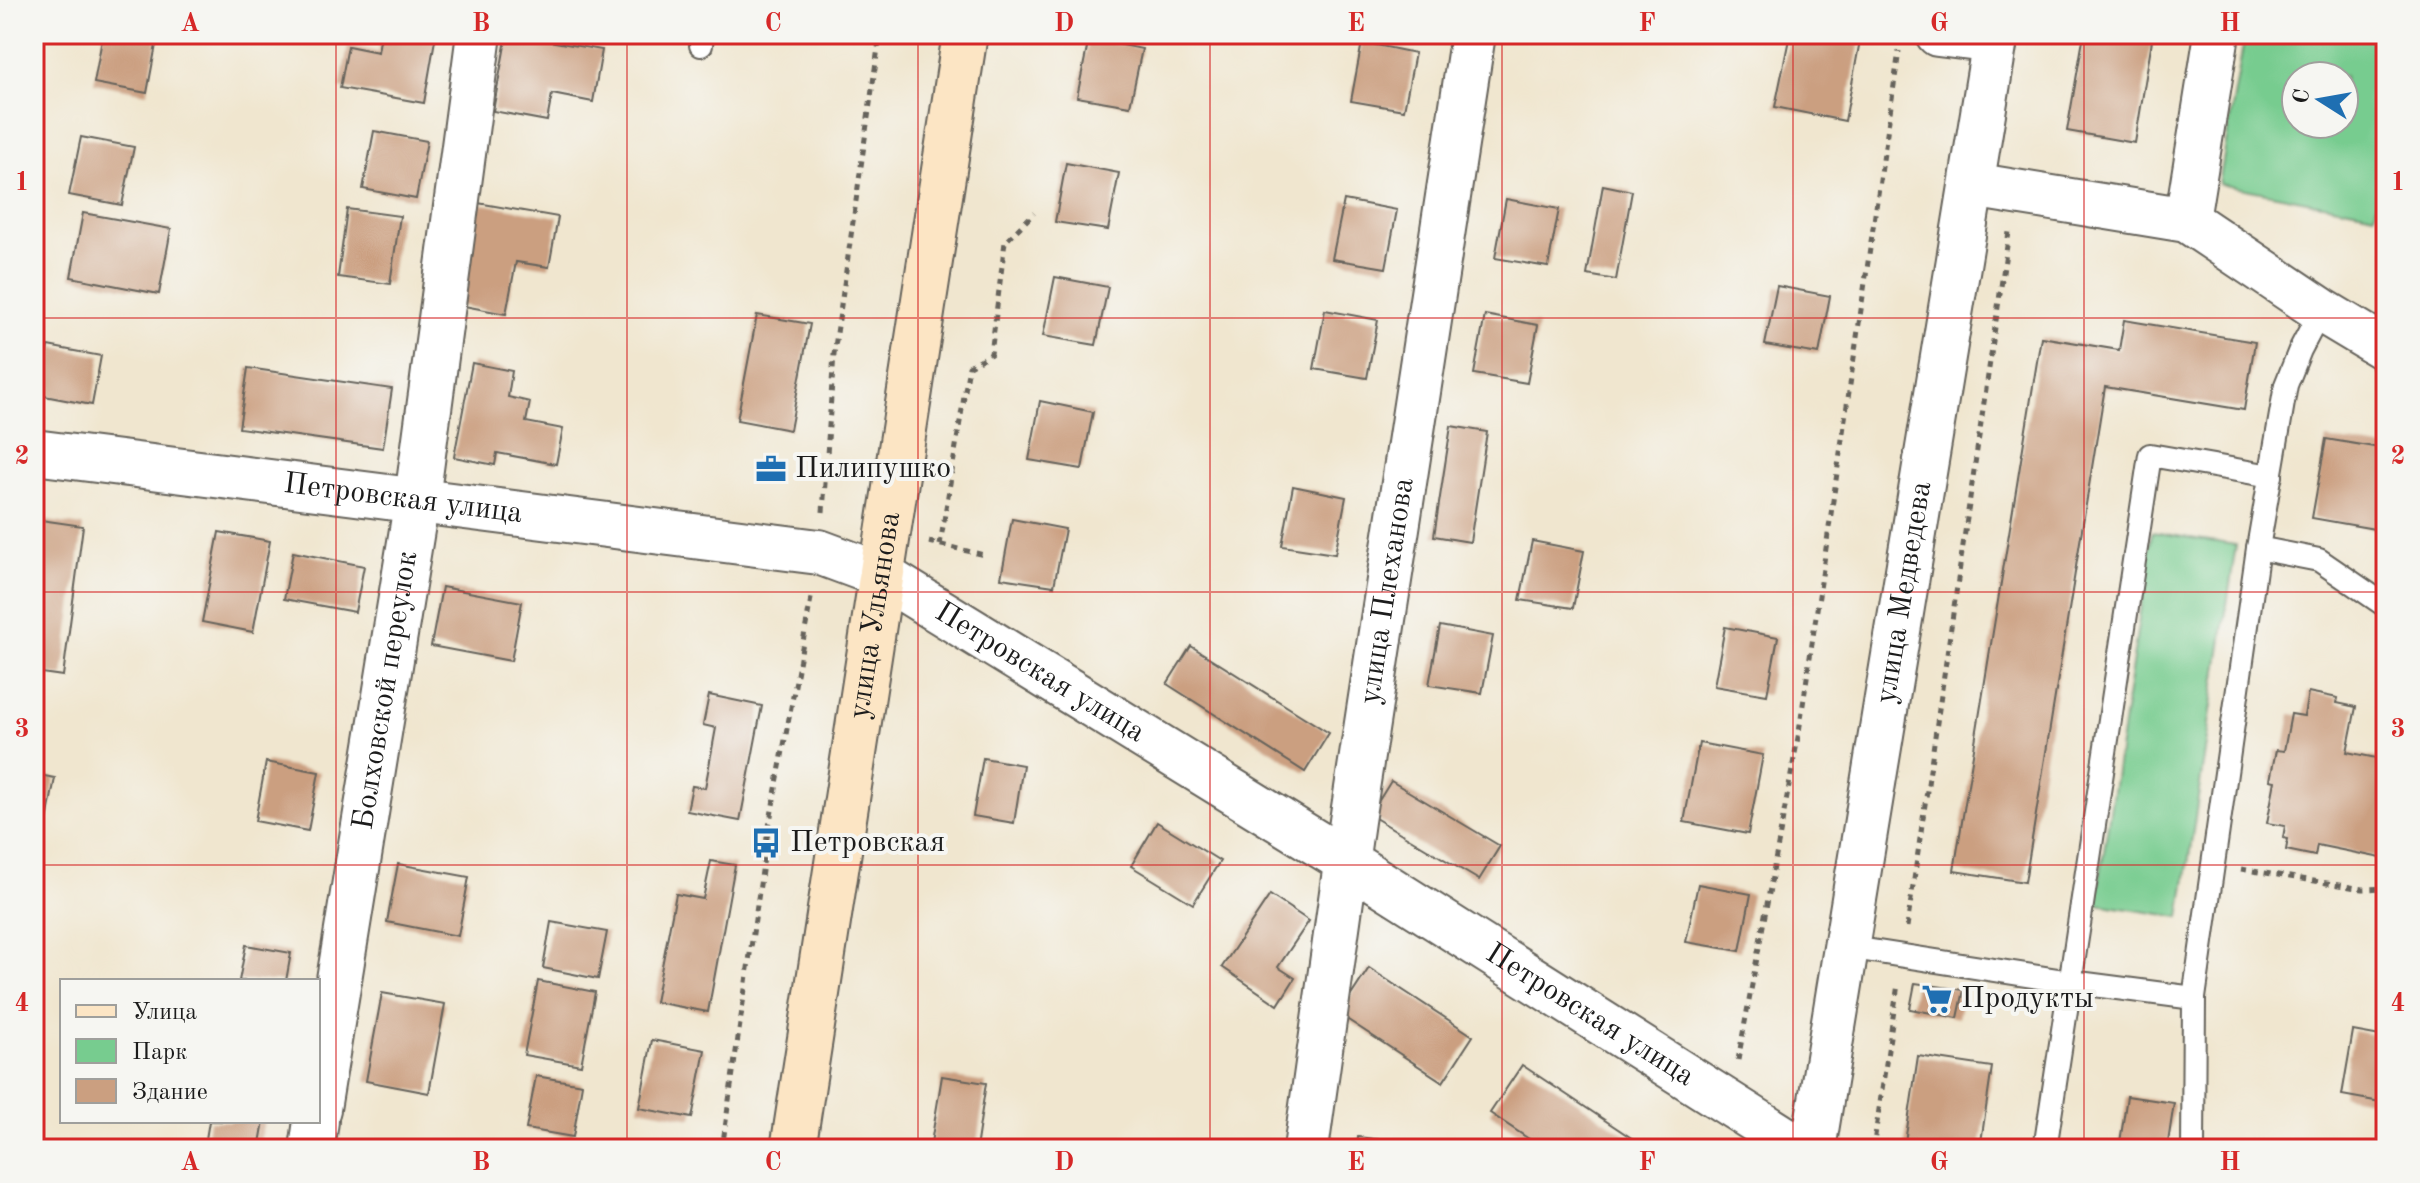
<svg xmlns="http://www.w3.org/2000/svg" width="2420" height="1183" font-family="'Old Standard TT',serif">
	<rect width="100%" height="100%" fill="#f6f6f2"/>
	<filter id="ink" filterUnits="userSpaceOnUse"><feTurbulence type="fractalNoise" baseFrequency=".0125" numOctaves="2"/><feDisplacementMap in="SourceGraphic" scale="16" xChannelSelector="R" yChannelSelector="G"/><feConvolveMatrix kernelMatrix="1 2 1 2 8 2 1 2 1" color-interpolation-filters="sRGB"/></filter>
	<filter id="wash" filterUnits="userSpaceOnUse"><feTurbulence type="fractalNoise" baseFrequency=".006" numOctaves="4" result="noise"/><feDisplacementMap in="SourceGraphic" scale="32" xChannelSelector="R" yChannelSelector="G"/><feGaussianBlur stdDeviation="1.8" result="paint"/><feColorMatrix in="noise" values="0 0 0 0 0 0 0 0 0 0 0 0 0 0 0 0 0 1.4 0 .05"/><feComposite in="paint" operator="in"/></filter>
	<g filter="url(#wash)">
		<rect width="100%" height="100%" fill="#f0e6cf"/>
		<g fill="#77cc8f" stroke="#4a7456" stroke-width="2" fill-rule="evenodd">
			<path d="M 2245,34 L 2386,34 L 2386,155 L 2375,214 L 2219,184 ZM 2296,76 L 2344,76 L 2344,124 L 2296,124 Z"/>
			<polygon points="2152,532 2236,545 2180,917 2096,904"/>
		</g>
		<g id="blocks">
			<g fill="#cb9f80">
				<polygon points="103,34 158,34 147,93 94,83"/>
				<polygon points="381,34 436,34 424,103 340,88 348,46 378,52"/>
				<polygon points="507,34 602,50 593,102 552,94 547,121 493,111"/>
				<polygon points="1790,34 1861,35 1845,121 1775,107"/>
				<polygon points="2084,34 2153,34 2135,143 2067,131"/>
				<polygon points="1089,38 1142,49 1130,106 1077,97"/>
				<polygon points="1362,42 1415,53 1404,110 1351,101"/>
				<polygon points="374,131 427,141 416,199 363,189"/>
				<polygon points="81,137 134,147 122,205 69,195"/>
				<polygon points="1066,163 1119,173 1108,230 1055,222"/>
				<polygon points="1603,185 1632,191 1616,280 1587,275"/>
				<polygon points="1506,199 1559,209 1548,267 1495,258"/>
				<polygon points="1344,200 1397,210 1386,268 1332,259"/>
				<polygon points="478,203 558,217 549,267 516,262 506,314 459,305"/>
				<polygon points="347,209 400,216 390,284 338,277"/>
				<polygon points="83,213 171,229 159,294 71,277"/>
				<polygon points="1055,277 1108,287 1096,345 1043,336"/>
				<polygon points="1777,286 1830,296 1819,354 1765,345"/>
				<polygon points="1325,310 1378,320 1367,378 1314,369"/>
				<polygon points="757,315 810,324 790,430 737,420"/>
				<polygon points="1485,315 1538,325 1527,383 1474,374"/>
				<polygon points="2124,320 2255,342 2244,410 2105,387 2025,882 1954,871 2041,337 2119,350"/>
				<polygon points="48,346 101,356 92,405 39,395"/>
				<polygon points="472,363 512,371 508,397 530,402 526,422 563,429 556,464 497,453 495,465 454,457"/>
				<polygon points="248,368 392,389 383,448 239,428"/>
				<polygon points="1040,401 1093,412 1082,469 1029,460"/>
				<polygon points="1451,426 1487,432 1470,542 1434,536"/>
				<polygon points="2326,439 2386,449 2386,531 2312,518"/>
				<polygon points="1293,486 1346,497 1335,554 1282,546"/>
				<polygon points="34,519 83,526 63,676 34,672"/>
				<polygon points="1012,519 1065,529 1054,586 1001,578"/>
				<polygon points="219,532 270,541 253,632 202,622"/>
				<polygon points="1532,541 1584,551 1573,608 1520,600"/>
				<polygon points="293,552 364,566 355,612 284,599"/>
				<polygon points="442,587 522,602 511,661 431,646"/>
				<polygon points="1440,626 1493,636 1482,693 1429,685"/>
				<polygon points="1725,627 1778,637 1767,695 1714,686"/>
				<polygon points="1191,646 1329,733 1305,772 1167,684"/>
				<polygon points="2308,692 2338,698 2337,703 2356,707 2347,752 2386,760 2386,859 2317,845 2315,856 2286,850 2288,839 2283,838 2285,826 2267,823 2275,781 2270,780 2276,750 2284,751 2291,714 2304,716"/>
				<polygon points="709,695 762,706 740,821 687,811 692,786 705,788 716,728 703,725"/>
				<polygon points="1699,743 1763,755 1748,834 1684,822"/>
				<polygon points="983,758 1023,765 1014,823 973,816"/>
				<polygon points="266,762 319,772 308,831 255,821"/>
				<polygon points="34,774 55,778 38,868 34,867"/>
				<polygon points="1391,781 1500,846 1479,880 1370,815"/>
				<polygon points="1157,822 1220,861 1193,904 1131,866"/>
				<polygon points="711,861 735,865 708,1012 655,1002 676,894 703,899"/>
				<polygon points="398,864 469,877 458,936 387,922"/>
				<polygon points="1698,884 1751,894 1740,951 1686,942"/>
				<polygon points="1270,895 1309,921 1278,967 1295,978 1278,1005 1222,967"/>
				<polygon points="551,922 607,932 598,979 543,968"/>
				<polygon points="246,945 291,953 286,981 239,981"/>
				<polygon points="1369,968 1473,1036 1443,1082 1339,1014"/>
				<polygon points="538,981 595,992 581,1065 524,1055"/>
				<polygon points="1915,983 1964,990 1958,1018 1910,1009"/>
				<polygon points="382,993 445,1004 429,1093 366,1081"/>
				<polygon points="2353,1031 2386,1037 2386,1103 2342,1095"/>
				<polygon points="652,1040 705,1050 692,1118 639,1108"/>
				<polygon points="1918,1056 1992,1067 1980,1149 1904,1149"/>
				<polygon points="1522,1065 1648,1149 1544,1149 1490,1113"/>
				<polygon points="536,1076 582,1084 573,1137 526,1129"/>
				<polygon points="942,1076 986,1083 976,1149 930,1149"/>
				<polygon points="2127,1096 2174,1103 2167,1149 2119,1149"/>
				<polygon points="209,1121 264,1121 259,1149 206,1139"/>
				<polygon points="1358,1137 1415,1144 1414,1149 1357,1149"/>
			</g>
		</g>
	</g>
	<g filter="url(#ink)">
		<use href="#blocks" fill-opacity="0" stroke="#66635b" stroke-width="2"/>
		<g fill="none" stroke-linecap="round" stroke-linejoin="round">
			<g stroke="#66635b" stroke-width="26">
				<g id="lane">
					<polyline points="701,45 702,34"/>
					<polyline points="2258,548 2319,560 2386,606"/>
					<polyline points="1846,947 2071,982 2194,998"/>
					<polyline points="2045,1149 2150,455 2271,476"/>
					<polyline points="2193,1149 2194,998 2258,548 2286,385 2300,350 2321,310"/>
				</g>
			</g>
			<g stroke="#66635b" stroke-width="48">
				<g id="street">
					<polyline points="1938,34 1995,41"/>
					<polyline points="1972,185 2187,220 2321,310 2386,349"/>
					<polyline points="2187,220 2217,34"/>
					<path id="s1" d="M 34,452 L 819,552 L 881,575 L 1346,861 L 1801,1149"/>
					<path id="s2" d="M 318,1109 L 417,499 L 479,34"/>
					<polyline points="312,1149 316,1121"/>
					<path id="s3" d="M 1306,1149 L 1352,821 L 1473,34"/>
					<path id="s4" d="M 1813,1149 L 1996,34"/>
				</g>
			</g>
			<g stroke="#66635b" stroke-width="48">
				<g id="secondary">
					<path id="s5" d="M 793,1149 L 965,34"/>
				</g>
			</g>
			<g stroke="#66635b" stroke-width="5" stroke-dasharray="6 6" stroke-linecap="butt">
				<polyline points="823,512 834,354 880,34"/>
				<polyline points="929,542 984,555"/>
				<polyline points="940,545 969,366 991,354 1005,242 1034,213"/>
				<polyline points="2241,869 2363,889 2386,888"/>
				<polyline points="1907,927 2009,232"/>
				<polyline points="1738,1060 1799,732 1899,51"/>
				<polyline points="722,1149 766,843 812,593"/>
				<polyline points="1873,1149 1898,984"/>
			</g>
			<use href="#lane" stroke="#fff" stroke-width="22"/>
			<use href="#street" stroke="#fff" stroke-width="44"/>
			<use href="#secondary" stroke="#fce5c4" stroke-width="44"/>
		</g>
	</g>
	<path fill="none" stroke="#d62828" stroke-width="2" stroke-opacity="0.55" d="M 336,34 L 336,1149M 627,34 L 627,1149M 918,34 L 918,1149M 1210,34 L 1210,1149M 1502,34 L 1502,1149M 1793,34 L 1793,1149M 2084,34 L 2084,1149M 34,318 L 2386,318M 34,592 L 2386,592M 34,865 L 2386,865"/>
	<defs>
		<g id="office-bare" transform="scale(2.4)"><path d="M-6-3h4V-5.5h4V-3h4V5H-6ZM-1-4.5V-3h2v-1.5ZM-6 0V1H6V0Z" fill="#1f6fb2" stroke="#f6f6f2" stroke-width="2.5" paint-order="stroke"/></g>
		<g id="bus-bare" transform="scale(2.4)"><path d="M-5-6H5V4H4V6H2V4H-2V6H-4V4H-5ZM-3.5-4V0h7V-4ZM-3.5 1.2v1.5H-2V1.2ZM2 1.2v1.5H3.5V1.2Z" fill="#1f6fb2" stroke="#f6f6f2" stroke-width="2.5" paint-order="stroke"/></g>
		<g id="supermarket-bare" transform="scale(2.4)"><path d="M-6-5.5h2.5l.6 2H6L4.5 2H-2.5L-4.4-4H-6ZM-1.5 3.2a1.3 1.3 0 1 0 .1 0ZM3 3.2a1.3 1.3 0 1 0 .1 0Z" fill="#1f6fb2" stroke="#f6f6f2" stroke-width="2.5" paint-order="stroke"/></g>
	</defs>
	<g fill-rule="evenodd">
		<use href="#office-bare" x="771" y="469"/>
		<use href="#bus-bare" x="766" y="843"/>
		<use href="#supermarket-bare" x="1937" y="999"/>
	</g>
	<g text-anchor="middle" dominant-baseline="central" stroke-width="8" stroke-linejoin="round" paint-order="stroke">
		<g font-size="30" fill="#1c1c1c" stroke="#f6f6f2" text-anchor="start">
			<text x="795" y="469">Пилипушко</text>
			<text x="790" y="843">Петровская</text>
			<text x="1961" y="999">Продукты</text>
		</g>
		<g font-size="30" fill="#1c1c1c" stroke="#f6f6f2">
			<text stroke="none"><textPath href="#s1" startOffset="372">Петровская улица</textPath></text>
			<text stroke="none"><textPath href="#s3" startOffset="564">улица Плеханова</textPath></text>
			<text stroke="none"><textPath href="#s4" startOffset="564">улица Медведева</textPath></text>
			<text stroke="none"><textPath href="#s5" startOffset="540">улица Ульянова</textPath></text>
			<text stroke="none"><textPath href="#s1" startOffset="1044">Петровская улица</textPath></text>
			<text stroke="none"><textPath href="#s2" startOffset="424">Болховской переулок</textPath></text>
			<text stroke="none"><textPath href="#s1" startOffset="1692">Петровская улица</textPath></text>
		</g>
	</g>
	<rect width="2420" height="1183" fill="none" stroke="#f6f6f2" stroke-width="88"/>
	<rect x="60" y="979" width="260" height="144" fill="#f6f6f2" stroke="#9f9f9c" stroke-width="2"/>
	<rect x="76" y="1005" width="40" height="12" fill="#fce5c4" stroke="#9f9f9c" stroke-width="2"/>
	<text x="132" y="1019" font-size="24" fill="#1c1c1c">Улица</text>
	<rect x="76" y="1039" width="40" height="24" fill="#77cc8f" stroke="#9f9f9c" stroke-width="2"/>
	<text x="132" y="1059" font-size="24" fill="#1c1c1c">Парк</text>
	<rect x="76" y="1079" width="40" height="24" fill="#cb9f80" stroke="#9f9f9c" stroke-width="2"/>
	<text x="132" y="1099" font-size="24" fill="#1c1c1c">Здание</text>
	<g transform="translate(2320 100) rotate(281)"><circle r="38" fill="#f6f6f2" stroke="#9f9f9c" stroke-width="2"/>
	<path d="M0-6L14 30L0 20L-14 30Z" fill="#1f6fb2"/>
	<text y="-12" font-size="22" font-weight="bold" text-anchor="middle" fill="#1c1c1c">С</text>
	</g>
	<rect x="44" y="44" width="2332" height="1095" fill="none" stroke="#d62828" stroke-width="3"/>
	<g font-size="26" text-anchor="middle" font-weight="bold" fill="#d62828">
		<text x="190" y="31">A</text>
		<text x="481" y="31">B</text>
		<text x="773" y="31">C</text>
		<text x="1064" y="31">D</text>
		<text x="1356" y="31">E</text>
		<text x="1647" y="31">F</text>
		<text x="1939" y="31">G</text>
		<text x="2230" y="31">H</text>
		<text x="22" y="190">1</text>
		<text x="2398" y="190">1</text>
		<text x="22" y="464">2</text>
		<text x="2398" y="464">2</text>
		<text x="22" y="737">3</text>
		<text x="2398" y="737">3</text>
		<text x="22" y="1011">4</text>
		<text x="2398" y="1011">4</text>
		<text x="190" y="1170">A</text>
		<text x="481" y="1170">B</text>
		<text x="773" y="1170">C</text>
		<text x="1064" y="1170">D</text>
		<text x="1356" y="1170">E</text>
		<text x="1647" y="1170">F</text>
		<text x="1939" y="1170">G</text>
		<text x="2230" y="1170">H</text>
	</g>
</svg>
